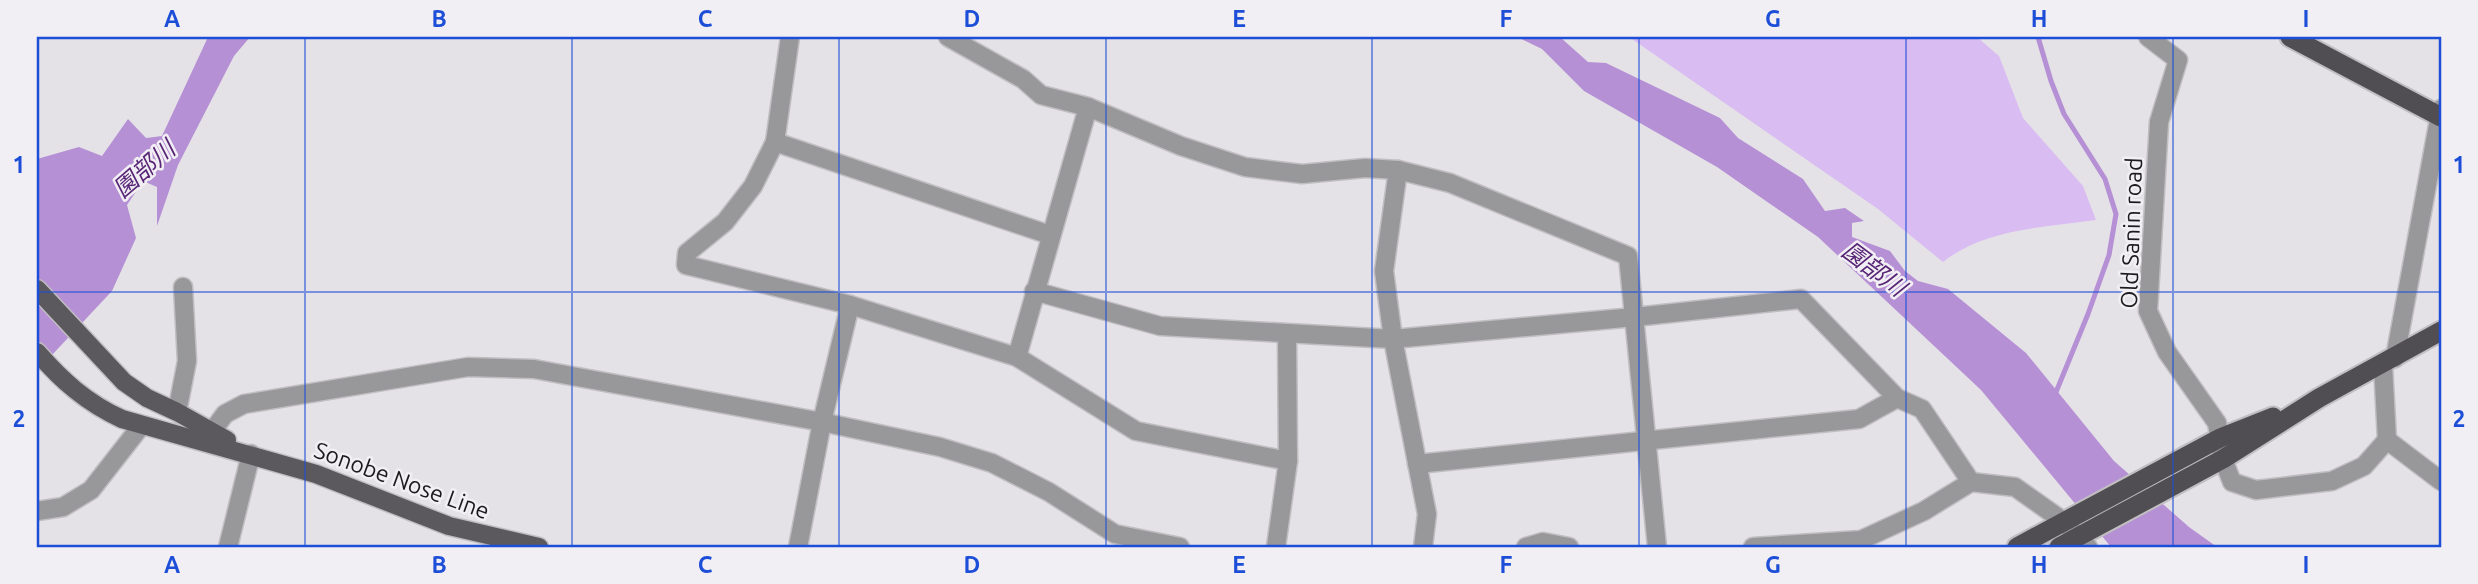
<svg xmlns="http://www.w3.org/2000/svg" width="2478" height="584" font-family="Ubuntu,'Noto Sans JP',sans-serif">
	<rect width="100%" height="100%" fill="#e5e2e7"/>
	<path fill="#d9bcf2" d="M 1629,37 L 1977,37 L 1999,56 L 2023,118 L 2083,186 L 2096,220 C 2045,227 1984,229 1943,262 L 1878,209 Z"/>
	<g fill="#b690d5">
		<polygon points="208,37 250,37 234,56 178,165 157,226 157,187 143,181 127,205 136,238 112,291 37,371 37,159 79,147 102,156 128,119 146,138 162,136"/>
		<polygon points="1517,37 1560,37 1588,62 1606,63 1720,118 1738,138 1803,179 1825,211 1845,208 1864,221 1852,223 1852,237 1890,251 1905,271 1918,281 1948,289 2026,353 2114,461 2189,527 2217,547 2111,547 1981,390 1818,237 1717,167 1584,91 1542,49"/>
	</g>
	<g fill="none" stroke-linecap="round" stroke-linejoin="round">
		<polyline stroke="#b690d5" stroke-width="5" points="2038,37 2051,81 2064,114 2105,179 2116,214 2109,255 2088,314 2054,397"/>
		<g stroke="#c1bec2" stroke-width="21">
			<g id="minor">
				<polyline points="790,37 775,142 753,186 725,222 687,253 686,265 850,305 1017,357 1136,431 1288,461"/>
				<polyline points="948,37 1023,79 1041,95 1088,107 1181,146 1245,167 1302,174 1365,168 1398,170 1450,183 1628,256 1657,547"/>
				<polyline points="2148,37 2178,60 2159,122 2148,311 2167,352 2217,423 2223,459 2232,482 2256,490 2332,481 2364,466 2387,440"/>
				<polyline points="775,142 1050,235"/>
				<polyline points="1398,170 1384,271 1393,339 1427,514 1423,547"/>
				<polyline points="1034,291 1160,326 1393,339 1635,317 1801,299 1897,398 1922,409 1971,482"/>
				<polyline points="1017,357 1088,107"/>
				<polyline points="2395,358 2441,109"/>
				<polyline points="2383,365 2387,440"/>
				<polyline points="177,412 187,361 183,287"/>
				<polyline points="2387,440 2441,481"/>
				<polyline points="205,441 225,414 244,404 468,367 534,369 822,422 940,447 992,463 1049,492 1115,534 1180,547"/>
				<polyline points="1417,464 1859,419 1897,398"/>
				<polyline points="37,511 63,507 91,490 141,426"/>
				<polyline points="798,547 822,422 850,305"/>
				<polyline points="1276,547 1288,461 1287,334"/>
				<polyline points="1526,547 1543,542 1569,547"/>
				<polyline points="1753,547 1861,540 1924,511 1971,482 2015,487 2063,521 2088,547"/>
			</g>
		</g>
		<g stroke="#c1bec2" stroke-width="21">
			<polyline id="tertiary" points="228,547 251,454"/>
		</g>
		<g stroke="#c1bec2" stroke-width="21">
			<g id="primary">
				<polyline points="37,289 124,382 147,398 177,412 227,440"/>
				<path d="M 37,352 C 62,381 87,403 122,419 L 316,474 L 449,526 L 539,547"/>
			</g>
		</g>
		<g stroke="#c1bec2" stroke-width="23">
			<g id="trunk">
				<polyline points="2290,37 2441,117"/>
				<polyline points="2017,547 2220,438 2273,417"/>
				<polyline points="2059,547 2223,459 2319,398 2441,331"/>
			</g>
		</g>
		<use href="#minor" stroke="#989799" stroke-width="18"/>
		<use href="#tertiary" stroke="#989799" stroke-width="18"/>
		<use href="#primary" stroke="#5b595d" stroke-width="18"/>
		<use href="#trunk" stroke="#504e52" stroke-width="19"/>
	</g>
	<path fill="none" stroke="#1d4ed8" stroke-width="2" stroke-opacity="0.55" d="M 305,37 L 305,547M 572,37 L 572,547M 839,37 L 839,547M 1106,37 L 1106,547M 1372,37 L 1372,547M 1639,37 L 1639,547M 1906,37 L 1906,547M 2173,37 L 2173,547M 37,292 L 2441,292"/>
	<g text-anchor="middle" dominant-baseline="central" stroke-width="5" stroke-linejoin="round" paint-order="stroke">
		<g font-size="23" fill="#1c1b1c" stroke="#f2eff4">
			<text transform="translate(2131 233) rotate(-88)">Old Sanin road</text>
			<text transform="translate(402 480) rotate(20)">Sonobe Nose Line</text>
		</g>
		<g font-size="24" font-style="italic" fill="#582677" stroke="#f2eff4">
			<text transform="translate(144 169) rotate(-41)">園部川</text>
			<text transform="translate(1874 269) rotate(37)">園部川</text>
		</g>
	</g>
	<rect width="2478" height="584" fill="none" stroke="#f2eff4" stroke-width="77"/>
	<rect x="38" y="38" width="2402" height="508" fill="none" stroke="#1d4ed8" stroke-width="2.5"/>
	<g font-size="23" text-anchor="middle" font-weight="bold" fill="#1d4ed8">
		<text x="172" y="27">A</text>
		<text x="439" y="27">B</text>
		<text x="705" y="27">C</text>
		<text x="972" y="27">D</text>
		<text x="1239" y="27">E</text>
		<text x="1506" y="27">F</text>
		<text x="1773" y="27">G</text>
		<text x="2039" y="27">H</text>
		<text x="2306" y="27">I</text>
		<text x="19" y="173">1</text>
		<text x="2459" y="173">1</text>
		<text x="19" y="427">2</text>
		<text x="2459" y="427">2</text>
		<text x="172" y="573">A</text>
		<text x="439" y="573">B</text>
		<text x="705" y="573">C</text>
		<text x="972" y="573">D</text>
		<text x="1239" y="573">E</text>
		<text x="1506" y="573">F</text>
		<text x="1773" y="573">G</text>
		<text x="2039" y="573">H</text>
		<text x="2306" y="573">I</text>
	</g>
</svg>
